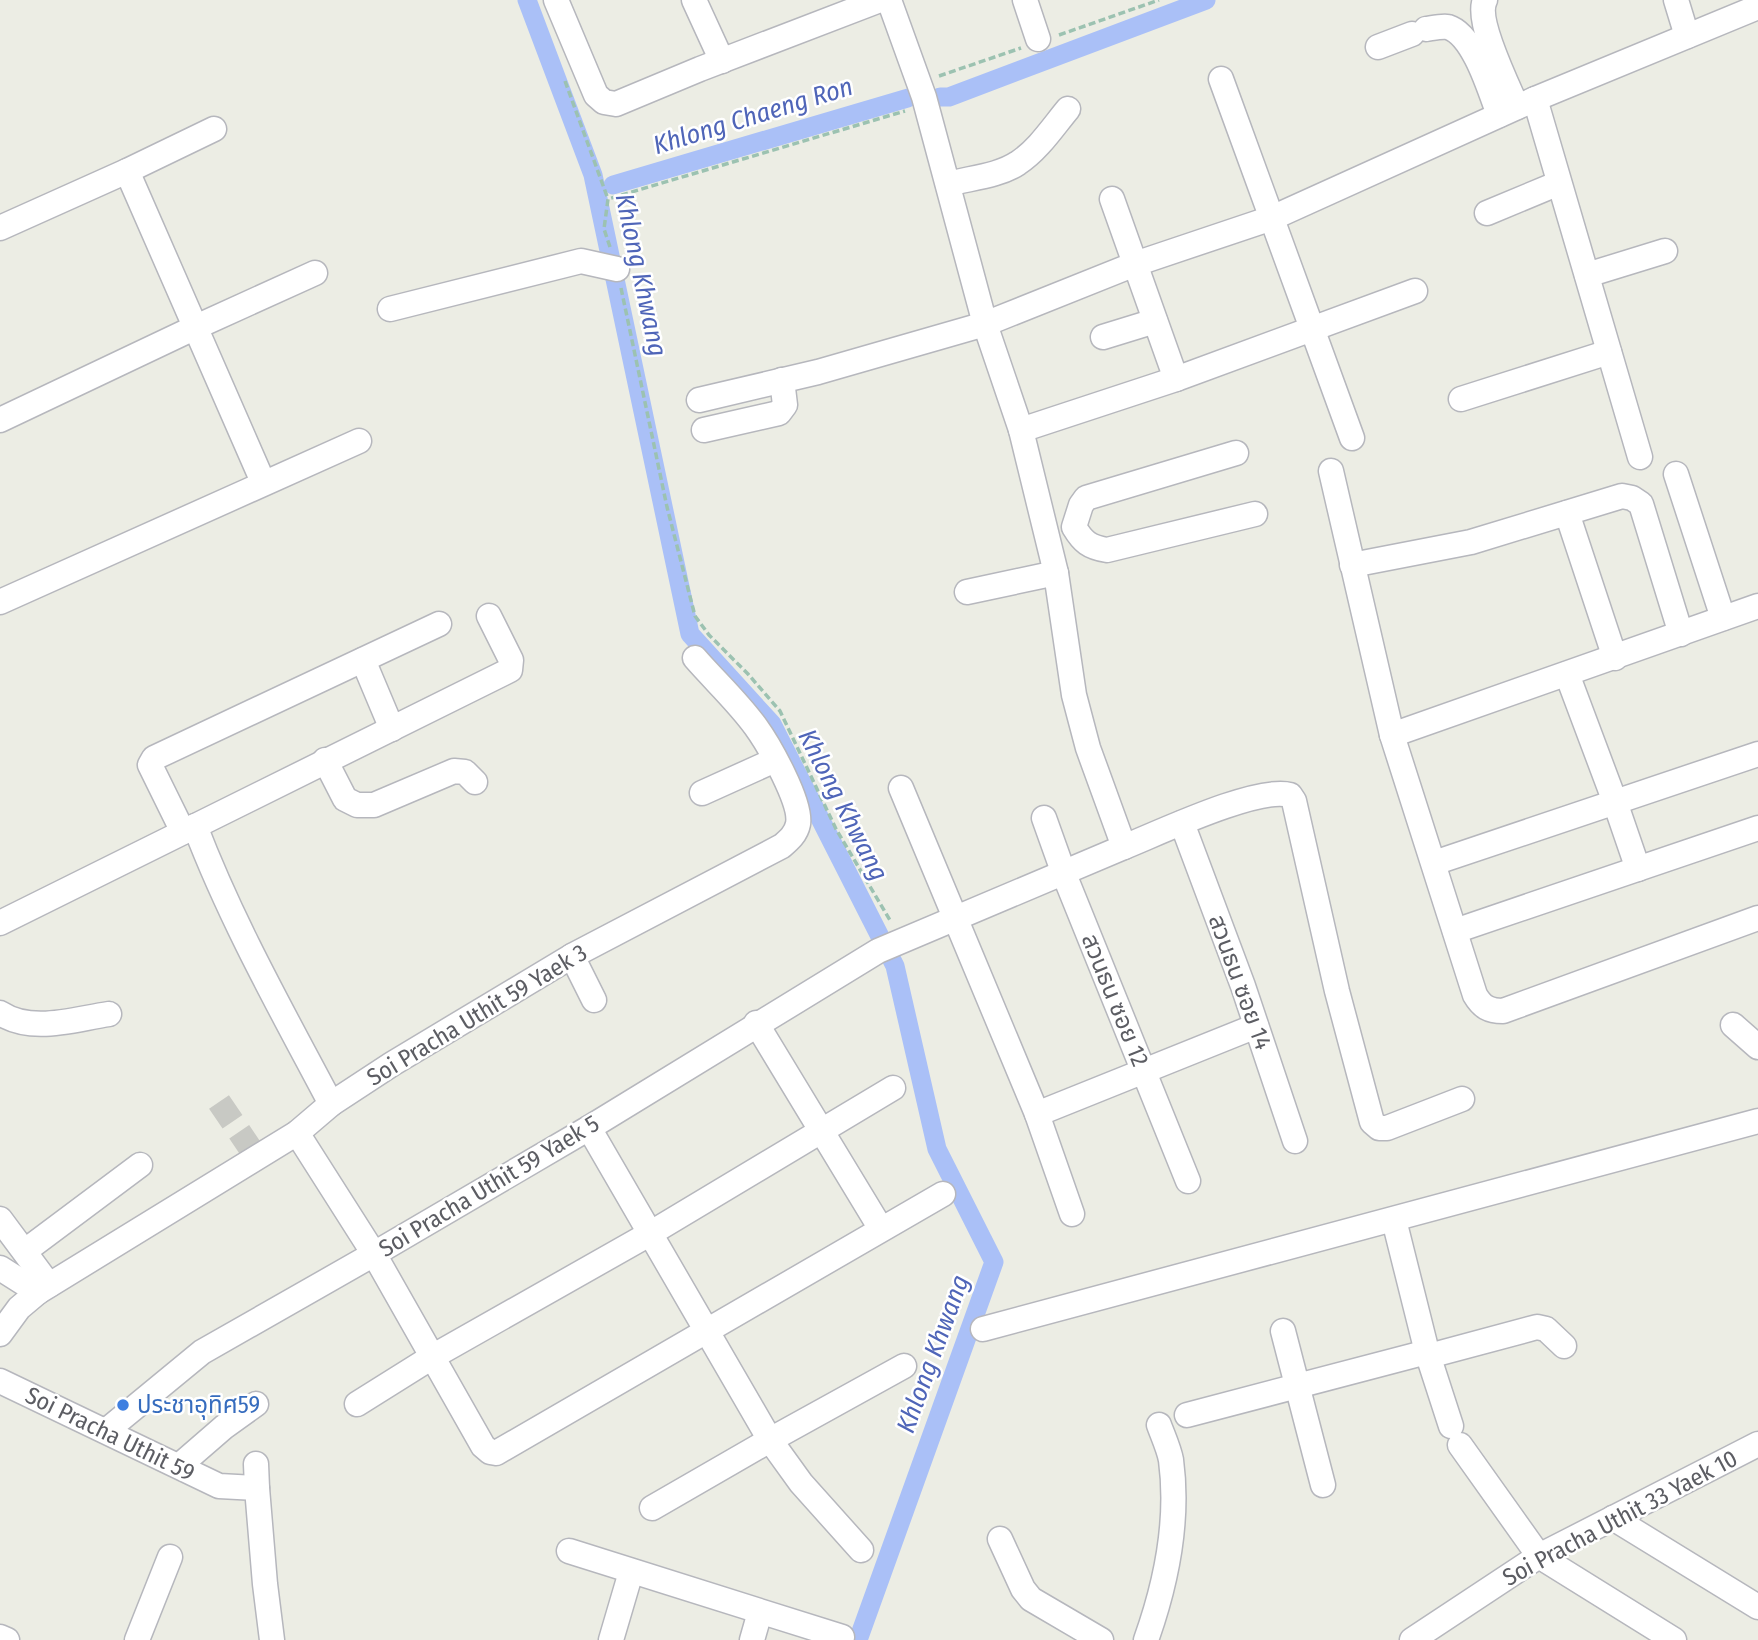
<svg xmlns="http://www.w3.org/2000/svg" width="1758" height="1640" font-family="'Fira Sans Condensed','Noto Sans Thai',sans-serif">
	<rect width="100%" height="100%" fill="#ecede4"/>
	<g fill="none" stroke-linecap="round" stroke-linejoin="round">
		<g stroke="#aac0f7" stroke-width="19">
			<polyline points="527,0 593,175 690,634 772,724 895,966 937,1149 994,1262 858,1640"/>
			<polyline points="940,97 949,97 1206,0"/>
			<polyline points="613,185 908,98"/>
		</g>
		<polyline stroke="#c8c9c4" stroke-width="24" stroke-dasharray="24 12" stroke-linecap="butt" points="219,1102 257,1158"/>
		<g stroke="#b6b7bd" stroke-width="27">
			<g id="minor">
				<polyline points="556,0 596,95 604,102 616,104 700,69 880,0"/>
				<polyline points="694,0 722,61"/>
				<polyline points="1025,0 1038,39"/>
				<path d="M 1485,0 C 1475,20 1508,86 1517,107"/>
				<polyline points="1676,0 1687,36"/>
				<path d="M 1426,29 C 1433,28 1442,26 1448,27 C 1474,35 1490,91 1499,115"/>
				<polyline points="1378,47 1412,34"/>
				<polyline points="1221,79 1352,438"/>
				<polyline points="1535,99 1640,457"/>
				<polyline points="127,171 263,482"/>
				<path d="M 948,184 C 970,178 999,176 1018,163 C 1038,150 1053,127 1068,109"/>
				<polyline points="1112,199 1176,379"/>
				<polyline points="1487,213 1559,183"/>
				<polyline points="0,228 127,171 214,129"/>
				<polyline points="1587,275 1665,251"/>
				<polyline points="390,309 581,261 617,269"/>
				<polyline points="1103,337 1155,321"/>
				<polyline points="1461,399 1609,352"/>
				<polyline points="699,400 818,372 985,324 1135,264 1272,218 1535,99 1758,7"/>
				<polyline points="0,420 196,327 315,273"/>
				<polyline points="704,430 779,413 785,405 782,380"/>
				<polyline points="1021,430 1176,379 1415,291"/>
				<path d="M 1236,453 L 1086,498 L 1081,505 L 1074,527 C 1083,542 1089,547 1107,550 L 1255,514"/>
				<path d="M 1331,471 L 1392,735 L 1475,995 C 1482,1007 1489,1011 1503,1011 L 1758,918"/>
				<polyline points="1676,474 1723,618"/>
				<polyline points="1567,513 1615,658"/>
				<polyline points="1352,565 1471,542 1622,496 1632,498 1641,504 1681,634"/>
				<polyline points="967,592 1056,573"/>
				<polyline points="0,602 359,441"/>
				<polyline points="363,660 392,729"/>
				<polyline points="1567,674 1615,802 1638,869"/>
				<polyline points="1392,735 1758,606"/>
				<polyline points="325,760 345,799 357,805 374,805 454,771 465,772 475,782"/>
				<polyline points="901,788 1037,1114 1072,1214"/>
				<polyline points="702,793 775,760"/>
				<polyline points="1044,818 1064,874 1188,1181"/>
				<polyline points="1182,823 1243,986 1295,1141"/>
				<path d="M 195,826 C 232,923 283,1013 331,1104"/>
				<polyline points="183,832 150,765 154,758 439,624"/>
				<path d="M 1124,847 C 1159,833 1257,786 1290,795 L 1294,801 L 1337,991 L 1372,1122 L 1379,1128 L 1387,1128 L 1462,1099"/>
				<polyline points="1434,863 1758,754"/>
				<polyline points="0,923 510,670 511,660 489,616"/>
				<polyline points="1455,931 1758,828"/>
				<polyline points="572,956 594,1000"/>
				<path d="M 0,1013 C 32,1034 74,1019 109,1014"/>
				<polyline points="756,1023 881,1229"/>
				<polyline points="1733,1025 1758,1047"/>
				<polyline points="1037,1114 1256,1026"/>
				<polyline points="589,1128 770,1440 801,1483 861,1550"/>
				<polyline points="297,1133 374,1254 483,1446 490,1452 496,1453 943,1194"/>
				<polyline points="0,1219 49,1285"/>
				<polyline points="1394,1220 1427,1352 1451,1426"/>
				<polyline points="25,1251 140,1165"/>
				<polyline points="0,1268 38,1292"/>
				<polyline points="983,1329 1758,1121"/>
				<polyline points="1283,1331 1323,1485"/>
				<path d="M 0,1334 L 19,1308 L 38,1292 L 297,1133 L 331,1104 L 392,1064 L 572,956 L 782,846 C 789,840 796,834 798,824 C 802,803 769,745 756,727 C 738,702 715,681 695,658"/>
				<polyline points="1429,1356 1537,1327 1546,1329 1564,1346"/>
				<polyline points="0,1381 219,1486 257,1488 265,1584 272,1640"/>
				<polyline points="357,1404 432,1357 651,1233 893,1088"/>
				<polyline points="1187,1415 1427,1352"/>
				<polyline points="106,1431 202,1352 374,1254 589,1128 878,951 1124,847 1088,748 1074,695 1056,573 1021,430 985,324 924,97 889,0"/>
				<polyline points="1460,1445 1539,1556 1674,1640"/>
				<polyline points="256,1464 257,1488"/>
				<polyline points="179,1466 224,1427 256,1404"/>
				<polyline points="652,1508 770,1440 904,1366"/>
				<polyline points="1613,1518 1758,1607"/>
				<polyline points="1000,1539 1023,1589 1031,1599 1101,1640"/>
				<polyline points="569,1551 842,1637"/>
				<polyline points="0,1637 7,1640"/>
				<polyline points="137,1640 170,1557"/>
				<polyline points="611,1640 631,1572"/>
				<polyline points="752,1640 760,1612"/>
				<path d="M 1146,1640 C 1166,1584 1179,1520 1171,1460 C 1169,1449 1163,1436 1159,1425"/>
				<polyline points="1412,1640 1539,1556 1758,1444"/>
			</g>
		</g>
		<g stroke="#9cc2b1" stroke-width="3.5" stroke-dasharray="7 3.5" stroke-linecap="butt">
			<polyline points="1059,35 1159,0"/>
			<polyline points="939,76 1021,48"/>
			<polyline points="565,81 608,199"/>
			<polyline points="610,247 604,229 608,199 905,111"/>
			<polyline points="621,288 667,507 695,616 709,635 748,674 780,711 836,829 891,922"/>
		</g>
		<use href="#minor" stroke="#fff" stroke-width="24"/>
	</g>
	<circle fill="#3f7fe0" stroke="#fff" stroke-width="2.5" cx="123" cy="1405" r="7"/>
	<g text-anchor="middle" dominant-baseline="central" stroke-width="5" stroke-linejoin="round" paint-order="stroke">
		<g font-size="24" fill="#5c5d63" stroke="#fff">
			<text transform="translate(1240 982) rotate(70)">สวนธน ซอย 14</text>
			<text transform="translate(1115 1000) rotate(68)">สวนธน ซอย 12</text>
			<text transform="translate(477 1015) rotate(-31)">Soi Pracha Uthit 59 Yaek 3</text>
			<text transform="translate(489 1186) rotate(-31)">Soi Pracha Uthit 59 Yaek 5</text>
			<text transform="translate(110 1434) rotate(26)">Soi Pracha Uthit 59</text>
			<text transform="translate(1620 1518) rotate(-28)">Soi Pracha Uthit 33 Yaek 10</text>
		</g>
		<g font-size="24" fill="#366cbe" stroke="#fff" text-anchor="start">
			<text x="137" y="1405">ประชาอุทิศ59</text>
		</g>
		<g font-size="26" font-style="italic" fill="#4f65b8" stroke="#fff">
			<text transform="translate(753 116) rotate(-17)">Khlong Chaeng Ron</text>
			<text transform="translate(641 275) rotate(78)">Khlong Khwang</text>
			<text transform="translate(843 805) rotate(63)">Khlong Khwang</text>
			<text transform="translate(933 1354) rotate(-70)">Khlong Khwang</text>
		</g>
	</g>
</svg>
